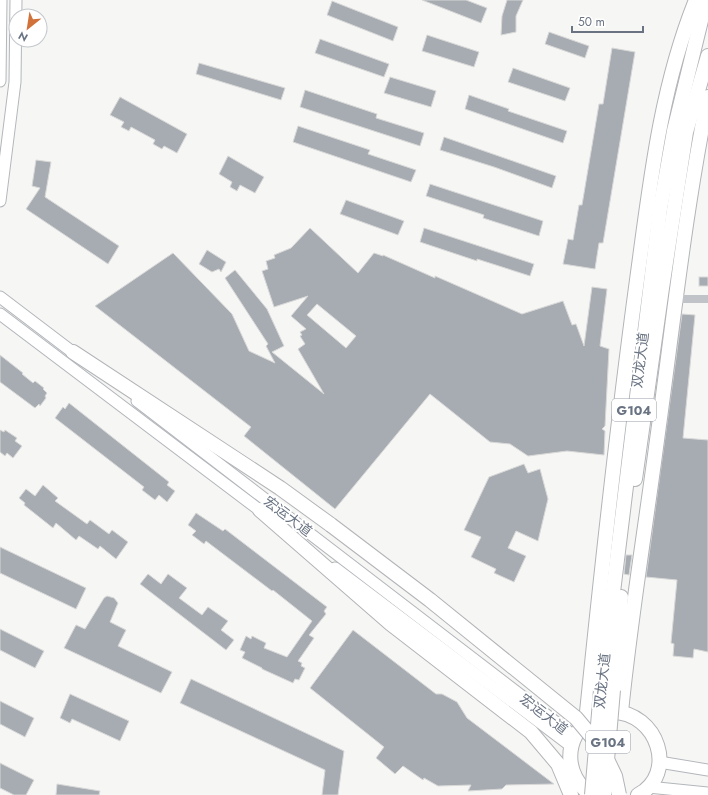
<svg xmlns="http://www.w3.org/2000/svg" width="708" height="795" font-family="Jost,'Noto Sans SC',sans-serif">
	<rect width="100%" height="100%" fill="#f6f7f4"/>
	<g fill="#a7acb3" stroke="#d8d8d7" fill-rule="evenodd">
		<polygon points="422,0 466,0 487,8 481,23"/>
		<polygon points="507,0 523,0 516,16 516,32 501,35 502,16"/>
		<polygon points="332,1 398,27 393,41 327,15"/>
		<polygon points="549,32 589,46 585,58 545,44"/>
		<polygon points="427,35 479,52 474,67 422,51"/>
		<polygon points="320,39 389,64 384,77 315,53"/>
		<polygon points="612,48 635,52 603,243 599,243 595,269 563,264 568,239 573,240 579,205 582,205 599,104 603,104"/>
		<polygon points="199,63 285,88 281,100 196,74"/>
		<polygon points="513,68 570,88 565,101 508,82"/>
		<polygon points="390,77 436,91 431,107 384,93"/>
		<polygon points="305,90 377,114 376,118 424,133 420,146 300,107"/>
		<polygon points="469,95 509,109 508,111 567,131 563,143 465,109"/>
		<polygon points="120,97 187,134 177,153 164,146 162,149 153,144 155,140 131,127 129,131 121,127 124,122 110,115"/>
		<polygon points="298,126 370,150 368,154 416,170 411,182 293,142"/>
		<polygon points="444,137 556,176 552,188 494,167 440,150"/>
		<polygon points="228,156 264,177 255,193 240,185 237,191 230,187 232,182 219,174"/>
		<polygon points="36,160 51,162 45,197 119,246 108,264 26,209 40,188 32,186"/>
		<polygon points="430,184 543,221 539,236 483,218 484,215 426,196"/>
		<polygon points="346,200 404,221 398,235 340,214"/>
		<path d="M 310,228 L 358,273 L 374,253 L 383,256 L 383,255 L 435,278 L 435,276 L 522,314 L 563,301 L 572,325 L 576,324 L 584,346 L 592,287 L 607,289 L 600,346 L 609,349 L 605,426 L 602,429 L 605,431 L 604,455 L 567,451 L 528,456 L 510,444 L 490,442 L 430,394 L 335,509 L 244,436 L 251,427 L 95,306 L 173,253 L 232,314 L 249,351 L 275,363 L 266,346 L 268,344 L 225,278 L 235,270 L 267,309 L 284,346 L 272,352 L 324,394 L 298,349 L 305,344 L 300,336 L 302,335 L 300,332 L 306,329 L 291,316 L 308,296 L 274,307 L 262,271 L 268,269 L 266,261 L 275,258 L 274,255 L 291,248 ZM 317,304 L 356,336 L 346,348 L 307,315 Z"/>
		<polygon points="424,228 534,264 530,276 477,259 477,261 420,242"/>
		<polygon points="207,250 226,262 221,272 219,269 212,272 199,264"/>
		<rect x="699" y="277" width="9" height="9"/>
		<polygon points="682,314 695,315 683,438 708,440 708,652 694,649 693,658 673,656 674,644 671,643 677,580 646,577"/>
		<polygon points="0,355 23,373 22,374 33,383 35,381 44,388 43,389 47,393 45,396 46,398 40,406 39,404 35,408 0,382"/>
		<polygon points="69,403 169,482 167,485 175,491 167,502 159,495 155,500 142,490 144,487 55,418 63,407 65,409"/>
		<polygon points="0,430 4,432 5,430 17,438 15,441 22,446 13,458 7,453 5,456 0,452"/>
		<polygon points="524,464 528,473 540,469 548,499 538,541 516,531 508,548 526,556 514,582 494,573 496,569 471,557 481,537 464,530 489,477"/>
		<polygon points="43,485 58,498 55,501 87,524 90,520 109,534 112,530 128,542 116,559 100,546 98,549 79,536 76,540 56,523 53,528 24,505 25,503 19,498 26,489 35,496"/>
		<polygon points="196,513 223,531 225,529 327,607 324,611 326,614 309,635 314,638 298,661 302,663 301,666 305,668 299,680 295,679 293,683 262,669 262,668 242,658 245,652 240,650 246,636 251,639 252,636 266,643 264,648 287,657 312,621 273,590 272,591 206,541 204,544 192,535 196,531 188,525"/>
		<polygon points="0,547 86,588 76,609 0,573"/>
		<polygon points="626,555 632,555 629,575 624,574"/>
		<polygon points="148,574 161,584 168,574 187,588 179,598 202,615 208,607 228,621 221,630 234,640 226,650 140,584"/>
		<polygon points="107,596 114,598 118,603 110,622 126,630 118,646 172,672 161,693 64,648 76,625 85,629 104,598"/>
		<polygon points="0,629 44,651 35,668 0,650"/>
		<polygon points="353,630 436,694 442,694 457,702 467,718 554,784 506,785 502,789 468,791 471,785 438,786 424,778 423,780 403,766 395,774 376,758 384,747 310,688"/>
		<polygon points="191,679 344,751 338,795 322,795 325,770 180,703"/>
		<polygon points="70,694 129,721 120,741 72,719 70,723 60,718"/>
		<polygon points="0,701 34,718 25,737 0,724"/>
		<polygon points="0,763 34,780 26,795 14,795 0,788"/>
		<polygon points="57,784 100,791 99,795 56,795"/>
	</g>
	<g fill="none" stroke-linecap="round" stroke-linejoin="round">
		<g stroke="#b3b6bb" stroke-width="13">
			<g id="secondary">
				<polyline points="0,81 1,0"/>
				<polyline points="0,201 15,82 16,0"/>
				<polyline points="0,297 79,357"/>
				<polyline points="0,314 266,515"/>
				<polyline points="137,401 574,736"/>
				<polyline points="335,568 571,746"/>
				<polyline points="659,762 708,770"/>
				<polyline points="648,787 708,793"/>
			</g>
		</g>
		<g stroke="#b2b4b8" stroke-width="16">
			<g id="highway">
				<polyline points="73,352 280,488 331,525"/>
				<polyline points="635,479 662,288 686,132 708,56"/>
				<polyline points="260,510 391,624 531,732 558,764 571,795"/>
				<polyline points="601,690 660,209 674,131 706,0"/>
				<polyline points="613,690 621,597"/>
				<path d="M 612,712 C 658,712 678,774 638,795"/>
				<path d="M 621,712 C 630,621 645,531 657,440 C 673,325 685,210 708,97"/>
				<path d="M 592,718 C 563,736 563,777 592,795"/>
				<path d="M 586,722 C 601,574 617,427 637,280 C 650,185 660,89 696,0"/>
			</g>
		</g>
		<polyline stroke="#c0c3c7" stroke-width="8" points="675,299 708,299"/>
		<use href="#secondary" stroke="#fff" stroke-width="11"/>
		<use href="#highway" stroke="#fff" stroke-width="14"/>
		<g stroke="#b2b4b8" stroke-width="16" stroke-linecap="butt">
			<g id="highway-bridge">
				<polyline points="331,525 430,600 576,718 602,749 615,776 619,795"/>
				<polyline points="592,795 601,690"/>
				<polyline points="604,795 613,690"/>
			</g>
		</g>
		<use href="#highway-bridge" stroke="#fff" stroke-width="14"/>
	</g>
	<g text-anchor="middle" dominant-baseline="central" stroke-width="4" stroke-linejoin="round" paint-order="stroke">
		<g fill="#fff" stroke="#969da8" stroke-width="1">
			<rect x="612" y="399" width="44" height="22" rx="3"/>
			<rect x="586" y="731" width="44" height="22" rx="3"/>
		</g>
		<g font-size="13" font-weight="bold" fill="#697382">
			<text x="634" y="410">G104</text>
			<text x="608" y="742">G104</text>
		</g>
		<g font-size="14" fill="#697382" stroke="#fff">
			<text transform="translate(640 360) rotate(-83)">双龙大道</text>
			<text transform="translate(288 516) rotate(37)">宏运大道</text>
			<text transform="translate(602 681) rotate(-84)">双龙大道</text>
			<text transform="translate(544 714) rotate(38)">宏运大道</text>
		</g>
	</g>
	<g transform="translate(28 28) rotate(210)"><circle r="19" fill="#ffffff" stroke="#c3c7cd"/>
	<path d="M0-3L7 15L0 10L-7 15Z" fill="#d1723a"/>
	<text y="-6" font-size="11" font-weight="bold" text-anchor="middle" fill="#697382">N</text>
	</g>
	<path d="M572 26v6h71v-6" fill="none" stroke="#697382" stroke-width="2"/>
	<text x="578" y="26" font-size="12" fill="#697382" stroke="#ffffff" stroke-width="3" paint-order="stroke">50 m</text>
</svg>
